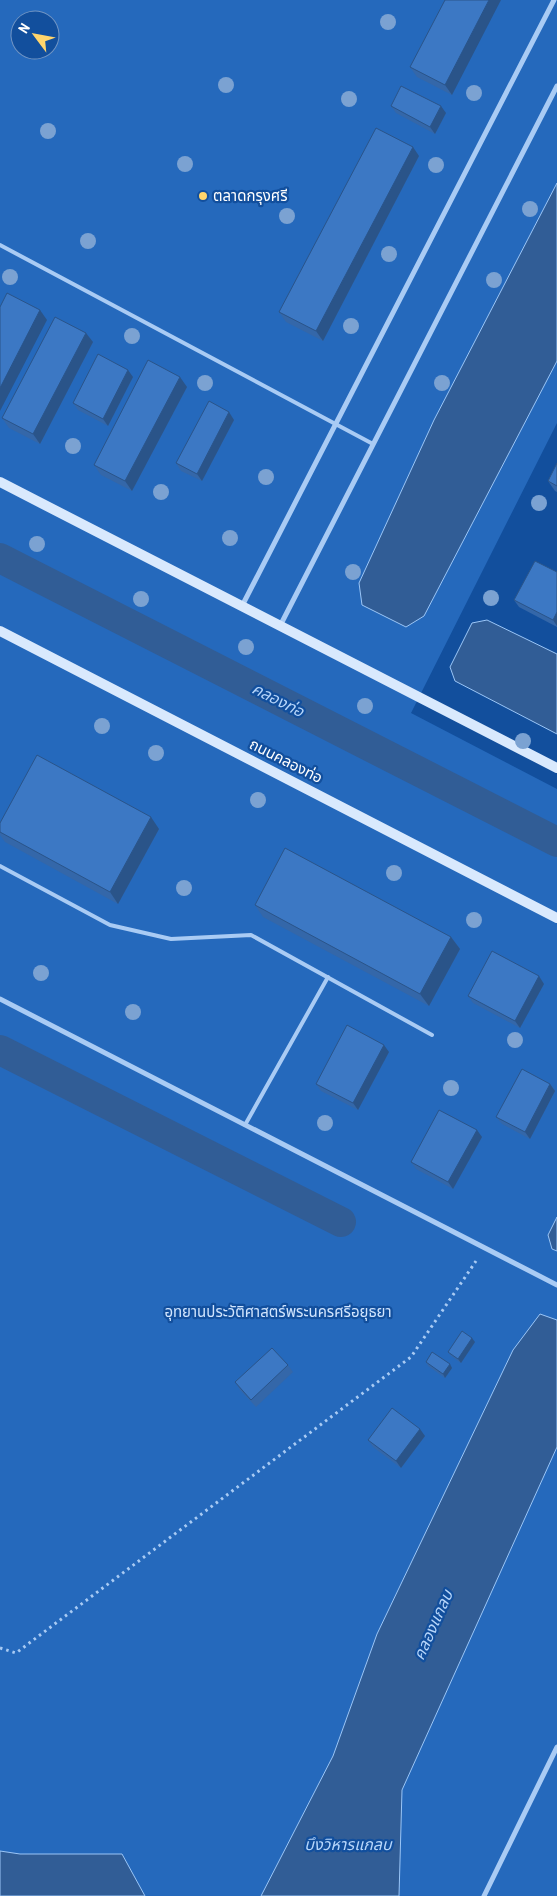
<svg xmlns="http://www.w3.org/2000/svg" width="557" height="1896" font-family="'Roboto Condensed','Noto Sans Thai',sans-serif">
	<rect width="100%" height="100%" fill="#124f9d"/>
	<path fill="#2569bc" fill-rule="evenodd" d="M 0,0 L 557,0 L 557,423 L 411,713 L 557,789 L 557,1896 L 0,1896 ZM 20,20 L 50,20 L 50,50 L 20,50 Z"/>
	<g fill="#315d96" stroke="#9bc6f7">
		<polygon points="557,183 557,361 424,616 406,627 362,605 359,583 434,420"/>
		<polygon points="487,620 557,654 557,734 455,681 450,667 472,623"/>
		<polygon points="557,1217 557,1251 552,1249 548,1235"/>
		<polygon points="540,1314 557,1320 557,1447 402,1790 399,1896 261,1896 333,1756 377,1634 513,1350"/>
		<polygon points="0,1851 20,1854 122,1854 145,1896 0,1896"/>
	</g>
	<g fill="none" stroke-linecap="round" stroke-linejoin="round">
		<g stroke="#315d96" stroke-width="30">
			<polyline points="0,558 557,842"/>
			<polyline points="0,1050 341,1222"/>
		</g>
		<polyline stroke="#a9cbf4" stroke-width="3" stroke-dasharray="2.5 4" stroke-linecap="butt" points="0,1648 16,1653 411,1357 476,1261"/>
		<g stroke="#a9cbf4" stroke-width="4">
			<polyline points="0,245 373,444"/>
			<polyline points="0,866 110,925 171,939 251,935 432,1035"/>
			<polyline points="245,1125 328,977"/>
		</g>
		<g stroke="#a9cbf4" stroke-width="5">
			<polyline points="242,606 554,0"/>
			<polyline points="280,626 557,86"/>
			<polyline points="0,999 557,1285"/>
			<polyline points="484,1896 557,1747"/>
		</g>
		<g stroke="#d9e9fd" stroke-width="10">
			<polyline points="0,482 557,768"/>
			<polyline points="0,631 557,918"/>
		</g>
	</g>
	<g fill="#7ba2d2">
		<circle cx="388" cy="22" r="8"/>
		<circle cx="226" cy="85" r="8"/>
		<circle cx="474" cy="93" r="8"/>
		<circle cx="349" cy="99" r="8"/>
		<circle cx="48" cy="131" r="8"/>
		<circle cx="185" cy="164" r="8"/>
		<circle cx="436" cy="165" r="8"/>
		<circle cx="530" cy="209" r="8"/>
		<circle cx="287" cy="216" r="8"/>
		<circle cx="88" cy="241" r="8"/>
		<circle cx="389" cy="254" r="8"/>
		<circle cx="10" cy="277" r="8"/>
		<circle cx="494" cy="280" r="8"/>
		<circle cx="351" cy="326" r="8"/>
		<circle cx="132" cy="336" r="8"/>
		<circle cx="205" cy="383" r="8"/>
		<circle cx="442" cy="383" r="8"/>
		<circle cx="73" cy="446" r="8"/>
		<circle cx="266" cy="477" r="8"/>
		<circle cx="161" cy="492" r="8"/>
		<circle cx="539" cy="503" r="8"/>
		<circle cx="230" cy="538" r="8"/>
		<circle cx="37" cy="544" r="8"/>
		<circle cx="353" cy="572" r="8"/>
		<circle cx="491" cy="598" r="8"/>
		<circle cx="141" cy="599" r="8"/>
		<circle cx="246" cy="647" r="8"/>
		<circle cx="365" cy="706" r="8"/>
		<circle cx="102" cy="726" r="8"/>
		<circle cx="523" cy="741" r="8"/>
		<circle cx="156" cy="753" r="8"/>
		<circle cx="258" cy="800" r="8"/>
		<circle cx="394" cy="873" r="8"/>
		<circle cx="184" cy="888" r="8"/>
		<circle cx="474" cy="920" r="8"/>
		<circle cx="41" cy="973" r="8"/>
		<circle cx="133" cy="1012" r="8"/>
		<circle cx="515" cy="1040" r="8"/>
		<circle cx="451" cy="1088" r="8"/>
		<circle cx="325" cy="1123" r="8"/>
	</g>
	<g fill="#3467a9">
		<polygon points="445,0 452,95 417,77 410,67"/>
		<polygon points="391,106 446,113 435,134 396,113"/>
		<polygon points="419,156 323,341 286,322 279,312"/>
		<polygon points="93,342 40,444 9,428 2,418"/>
		<polygon points="133,377 108,426 78,410 73,403"/>
		<polygon points="187,387 132,491 101,475 94,465"/>
		<polygon points="234,420 202,481 181,471 176,463"/>
		<polygon points="557,463 557,492 555,491 548,481"/>
		<polygon points="557,572 557,627 519,607 514,600"/>
		<polygon points="0,823 159,829 118,904 5,842 0,835"/>
		<polygon points="255,905 451,937 460,949 429,1006 263,917"/>
		<polygon points="544,984 520,1028 473,1003 468,996"/>
		<polygon points="389,1052 358,1110 321,1091 316,1084"/>
		<polygon points="550,1084 555,1091 530,1139 502,1124 496,1117"/>
		<polygon points="482,1137 453,1189 416,1169 411,1162"/>
		<polygon points="475,1342 461,1363 451,1356 448,1352"/>
		<polygon points="426,1362 452,1368 445,1378 428,1366"/>
		<polygon points="288,1365 293,1372 256,1407 240,1390 235,1382"/>
		<polygon points="425,1436 401,1468 373,1447 368,1440"/>
	</g>
	<g fill="#2a5489">
		<polygon points="489,0 501,0 452,95 445,85"/>
		<polygon points="441,106 446,113 435,134 430,127"/>
		<polygon points="413,147 419,156 323,341 316,331"/>
		<polygon points="40,310 47,320 0,411 0,388"/>
		<polygon points="86,333 93,342 40,444 33,434"/>
		<polygon points="128,370 133,377 108,426 103,419"/>
		<polygon points="180,377 187,387 132,491 125,481"/>
		<polygon points="229,412 234,420 202,481 197,474"/>
		<polygon points="557,612 557,626 553,620"/>
		<polygon points="151,817 159,829 118,904 110,892"/>
		<polygon points="451,937 460,949 429,1006 420,994"/>
		<polygon points="539,976 544,984 520,1028 515,1021"/>
		<polygon points="384,1045 389,1052 358,1110 353,1103"/>
		<polygon points="550,1084 555,1091 530,1139 525,1132"/>
		<polygon points="477,1130 482,1137 453,1189 448,1182"/>
		<polygon points="472,1338 475,1342 461,1363 458,1359"/>
		<polygon points="450,1364 452,1368 445,1378 443,1374"/>
		<polygon points="420,1429 425,1436 401,1468 396,1461"/>
	</g>
	<g fill="#3c78c4" stroke="#2a5489">
		<polygon points="445,0 489,0 445,85 410,67"/>
		<polygon points="401,86 441,106 430,127 391,106"/>
		<polygon points="376,128 413,147 316,331 279,312"/>
		<polygon points="7,293 40,310 0,388 0,307"/>
		<polygon points="55,317 86,333 33,434 2,418"/>
		<polygon points="98,354 128,370 103,419 73,403"/>
		<polygon points="148,360 180,377 125,481 94,465"/>
		<polygon points="209,401 229,412 197,474 176,463"/>
		<polygon points="557,463 557,486 548,481"/>
		<polygon points="535,561 557,572 557,612 553,620 514,600"/>
		<polygon points="37,755 151,817 110,892 0,832 0,823"/>
		<polygon points="285,848 451,937 420,994 255,905"/>
		<polygon points="492,951 539,976 515,1021 468,996"/>
		<polygon points="347,1025 384,1045 353,1103 316,1084"/>
		<polygon points="522,1069 550,1084 525,1132 496,1117"/>
		<polygon points="439,1110 477,1130 448,1182 411,1162"/>
		<polygon points="462,1331 472,1338 458,1359 448,1352"/>
		<polygon points="272,1348 288,1365 251,1400 235,1382"/>
		<polygon points="432,1352 450,1364 443,1374 426,1362"/>
		<polygon points="392,1408 420,1429 396,1461 368,1440"/>
	</g>
	<circle fill="#ffd56c" stroke="#124f9d" stroke-width="2" cx="203" cy="196" r="5"/>
	<g text-anchor="middle" dominant-baseline="central" stroke-width="4.5" stroke-linejoin="round" paint-order="stroke">
		<g font-size="15" fill="#fff" stroke="#124f9d" text-anchor="start">
			<text x="213" y="196">ตลาดกรุงศรี</text>
		</g>
		<g font-size="15" fill="#fff" stroke="#124f9d">
			<text transform="translate(286 761) rotate(27)">ถนนคลองท่อ</text>
		</g>
		<g font-size="15" fill="#d1e5fe" stroke="#124f9d">
			<text x="278" y="1312">อุทยานประวัติศาสตร์พระนครศรีอยุธยา</text>
		</g>
		<g font-size="16" font-style="italic" fill="#b6d5fa" stroke="#124f9d">
			<text transform="translate(278 700) rotate(27)">คลองท่อ</text>
			<text transform="translate(433 1625) rotate(-66)">คลองแกลบ</text>
			<text x="348" y="1844">บึงวิหารแกลบ</text>
		</g>
	</g>
	<g transform="translate(35 35) rotate(302)"><circle r="24" fill="#124f9d" stroke="#7195c4"/>
	<path d="M0-4L9 19L0 12L-9 19Z" fill="#ffd56c"/>
	<text y="-8" font-size="14" font-weight="bold" text-anchor="middle" fill="#ffffff">N</text>
	</g>
</svg>
